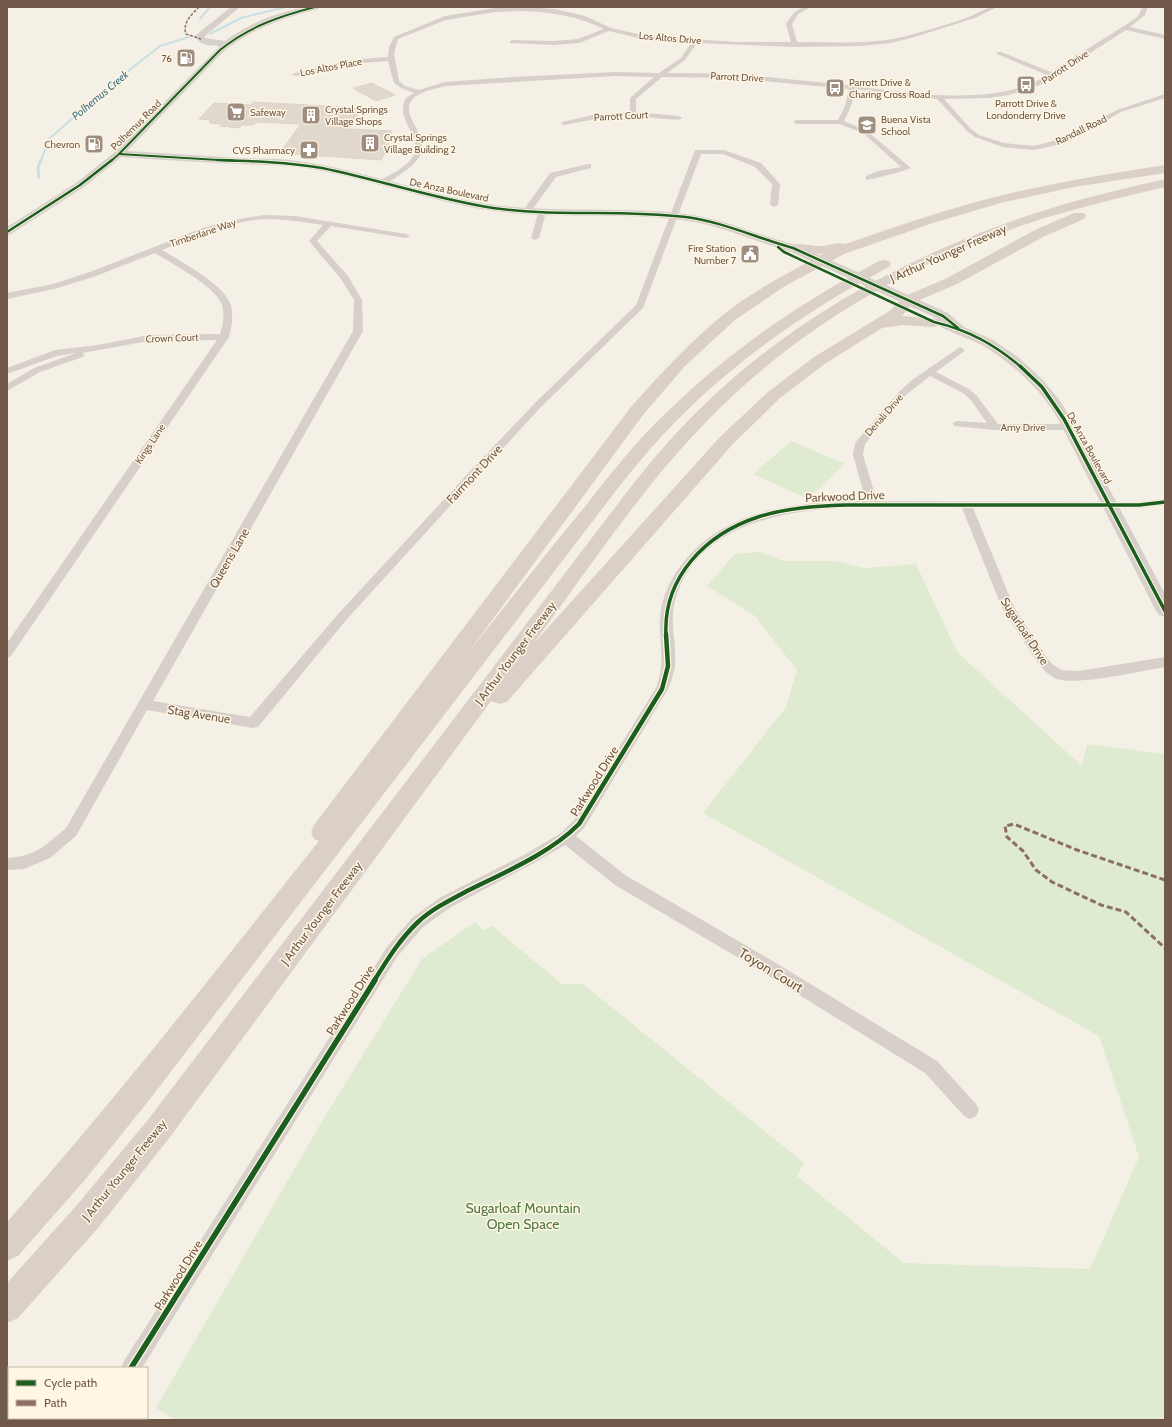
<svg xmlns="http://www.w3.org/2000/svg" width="1172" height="1427" font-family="Cabin,sans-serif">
	<rect width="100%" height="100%" fill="#f5f0e5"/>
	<g fill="#deebd0">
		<polygon points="791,441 845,464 808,499 753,474"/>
		<polygon points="761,552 783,561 835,561 865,568 916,564 957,652 1082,766 1087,744 1165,754 1165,1420 175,1420 156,1408 321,1123 422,959 475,922 484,930 492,926 562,984 583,984 804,1163 797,1176 904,1263 1090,1269 1139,1157 1099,1036 703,813 786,707 797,670 755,616 707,586 735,554"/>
	</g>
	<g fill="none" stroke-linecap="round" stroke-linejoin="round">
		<g stroke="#c8e0e4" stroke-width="2">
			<polyline points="200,19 210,7"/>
			<polyline points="210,34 241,18 286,7"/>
			<polyline points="41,161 49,139 114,82 160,46 189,37"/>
		</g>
		<polyline stroke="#c8e0e4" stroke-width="3" points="39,177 38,167 41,160"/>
	</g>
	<g fill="#e1d8cd" stroke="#ddd3c8">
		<polygon points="372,83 395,95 376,101 353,88"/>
		<polygon points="253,102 362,108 349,129 392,131 384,144 390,144 381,160 280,153 301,124 258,122 253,125 242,125 239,128 220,126 222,124 210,123 211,122 209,122 211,120 199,119 214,103 251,105"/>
	</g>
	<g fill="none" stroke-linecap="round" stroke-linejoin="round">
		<g fill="#d7cfc9" fill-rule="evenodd">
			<path d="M 526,7 L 555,9 L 585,16 L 611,28 L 646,36 L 737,42 L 791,42 L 786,24 C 793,13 797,7 811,7 L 798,14 L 792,24 L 797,42 C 834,42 871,45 907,36 C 928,30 951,24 971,16 C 980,12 987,7 997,7 L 975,18 L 911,38 L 891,43 L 861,46 L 795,47 L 697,43 L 685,60 L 667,73 C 688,73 709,73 730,74 C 763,76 795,80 827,83 C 892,89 990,112 1047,75 L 997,54 L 997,52 L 1001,52 L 1051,72 L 1135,19 L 1140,13 L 1142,7 L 1148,7 L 1145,15 L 1130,27 L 1165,35 L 1165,39 L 1126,30 L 1040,85 L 1009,95 L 989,98 L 944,99 L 971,129 L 979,135 L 1004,143 L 1034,146 L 1061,139 L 1117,110 L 1165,94 L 1165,98 L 1121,112 L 1066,143 L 1034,150 L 1003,147 L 975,137 L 967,131 L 937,99 L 856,89 L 851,106 L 844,121 L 867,131 L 911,168 C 909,170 869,180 866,180 L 866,176 L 878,171 L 901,167 L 863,133 L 839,124 L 796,124 L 793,122 L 796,120 L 838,120 L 845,106 L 849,89 L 731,78 L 662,77 L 636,99 L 636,112 L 679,116 L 682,118 L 681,119 C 672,121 650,117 638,116 C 613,116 588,120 564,125 L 561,123 L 562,122 L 593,115 L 630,112 L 630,98 L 654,77 L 616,76 L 446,86 C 435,89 419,91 412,100 C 396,120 447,142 405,171 C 398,176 389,183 381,185 L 378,185 L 378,181 C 390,175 406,168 413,156 C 424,138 395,119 405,100 C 406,97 411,95 414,93 L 401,88 L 394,83 L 388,61 L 350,64 L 295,76 L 292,74 L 350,60 L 388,57 L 389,47 L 394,37 L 445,16 L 495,8 ZM 526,11 C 556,13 576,16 604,29 L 578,39 L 554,41 L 512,40 L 510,41 L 510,43 L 554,45 L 579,43 L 609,31 L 646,40 L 691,43 L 681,58 L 659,73 L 616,72 L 513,77 L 445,82 L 419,90 L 405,86 L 399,81 L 394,53 L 398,39 L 446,20 L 495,12 Z"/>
			<path d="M 695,150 L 724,150 L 761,163 L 780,184 L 778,205 L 774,207 L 770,205 L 772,184 L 755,167 L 723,154 L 701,154 L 643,308 L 541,407 L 482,471 L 347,619 L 258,727 L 253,728 L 147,710 L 76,836 L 50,858 L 24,869 L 7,870 L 7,858 C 37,856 44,846 66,828 L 353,331 L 354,300 L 341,279 L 309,241 L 323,225 C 304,222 284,219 265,219 C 229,221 195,237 162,250 C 180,261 223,284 230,303 C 234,314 232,326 229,337 L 11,656 L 7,658 L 7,643 L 217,340 L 149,341 L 82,353 L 85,355 L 83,357 L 40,372 L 7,391 L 7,384 L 34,368 L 76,353 L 57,356 L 7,374 L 7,368 L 55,350 L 98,345 L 149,335 L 220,334 C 223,324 226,311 220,301 C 212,285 171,263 155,253 L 96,276 L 58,288 L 7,299 L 7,293 L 53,284 L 90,272 L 203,228 L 234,220 L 264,215 L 295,216 L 406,234 L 410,236 L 406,238 L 331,226 L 317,241 L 348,276 L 362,300 L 363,331 L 153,701 L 250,717 L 339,613 L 474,467 L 535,403 L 636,305 Z"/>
			<polygon points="588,164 591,164 591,168 556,177 529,214 523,214 522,212 550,173"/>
			<polygon points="539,210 542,210 546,212 539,238 535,240 531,238"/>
			<path d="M 960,347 L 965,350 L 963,352 L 936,372 L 969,389 L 977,396 L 998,424 L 1068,424 L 1073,427 L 1068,430 L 995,430 L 954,426 L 953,424 L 954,422 L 958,421 L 987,423 L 971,400 L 963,393 L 930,376 L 906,395 L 865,444 L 863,455 L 877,501 L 1139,502 L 1165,499 L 1165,505 L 1139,508 L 973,508 L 1014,607 L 1046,657 L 1053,665 L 1062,670 L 1079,671 L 1165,657 L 1165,667 C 1141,671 1077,686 1057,679 C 1049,676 1043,669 1038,663 L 1002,608 L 962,508 C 876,508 717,490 678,591 C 667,620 677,638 675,666 C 674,674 671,681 668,689 L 584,828 L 576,836 L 625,875 L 776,963 L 937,1061 L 976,1104 L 979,1110 L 976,1116 L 970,1119 L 964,1116 L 925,1073 L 764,973 L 615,885 L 565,845 L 534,863 L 451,907 L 423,927 L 397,957 L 142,1368 L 121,1368 L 124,1361 L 387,947 L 413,917 L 441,897 L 524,855 L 561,833 L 574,820 L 656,688 C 668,657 655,634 662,604 C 666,589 673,575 683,563 C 725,508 802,501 866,501 L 853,455 L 855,443 L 900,391 L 912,380 Z"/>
			<polygon points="88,1418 109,1418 108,1420 87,1420"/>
		</g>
		<path fill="#d7cfc9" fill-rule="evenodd" d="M 231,7 L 240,7 L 205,36 L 205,38 L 225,41 C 251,22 287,7 319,7 L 318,9 C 283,18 251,29 223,52 L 127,151 C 165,153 203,156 240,158 C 259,159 279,158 298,161 C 365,170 428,196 495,205 C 558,213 622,206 686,214 C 724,219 760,236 797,245 L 948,313 L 964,327 L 993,340 L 1019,358 L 1042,379 L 1058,398 L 1076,426 L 1165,594 L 1165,617 L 1159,615 L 1156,611 L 1057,417 C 1039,388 1012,363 982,345 C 975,341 941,329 938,325 L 942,322 L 938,319 L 789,251 C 755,242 723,226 688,221 C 624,211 558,220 494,211 C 428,202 365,176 298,167 C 279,165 259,165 240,164 C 201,162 161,160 121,157 L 84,187 L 11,234 L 7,236 L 7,227 L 76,183 L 115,152 L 220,46 C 210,45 198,46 196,35 Z"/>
		<g fill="#dad0c8" fill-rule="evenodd">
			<path d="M 1165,165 L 1165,173 L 1074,187 L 1001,203 L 936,222 L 844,254 L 785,286 L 735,320 L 685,366 L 643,415 L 468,653 C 506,605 544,556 583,509 C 609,476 635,442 666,413 C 729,351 801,302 879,261 L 884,260 L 889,261 L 891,264 L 889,267 C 800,314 718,372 651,448 C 629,473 609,500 589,526 L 150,1099 L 84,1181 L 18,1256 L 7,1261 L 7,1222 C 116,1099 217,969 319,841 L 314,839 L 311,832 L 314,825 L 631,407 C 660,374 690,342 724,314 C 754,290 790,272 823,254 L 793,252 L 788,251 L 786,248 L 788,245 C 800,242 811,247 823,246 C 831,245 838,242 845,244 C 895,227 944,210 995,197 C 1051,183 1108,174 1165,165 Z"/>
			<path d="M 1165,179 L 1165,187 C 1126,196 1086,206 1048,217 C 922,256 800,325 708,420 C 642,487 590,567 534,643 L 720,437 L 768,392 L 814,357 L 891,310 L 903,297 L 947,278 L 1035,230 L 1074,213 L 1084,213 L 1086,216 L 1084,219 L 1045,236 L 957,284 L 913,303 L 902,316 L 939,319 L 942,322 L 939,325 L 934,327 L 903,325 L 882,328 L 826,363 L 780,398 L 732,445 L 507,702 L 499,704 L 491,701 L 167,1141 L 98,1228 L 18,1318 L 7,1323 L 7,1283 L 76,1206 L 147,1121 L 620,501 C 646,467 674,433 706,403 C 798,314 914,253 1036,213 C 1078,199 1122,189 1165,179 Z"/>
		</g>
		<path stroke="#8d6e63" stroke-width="1.5" stroke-dasharray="3 1.5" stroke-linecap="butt" d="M 199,7 C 192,14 182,23 186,34 L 201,39"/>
		<polyline stroke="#8d6e63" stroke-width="3" stroke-dasharray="6 3" stroke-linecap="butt" points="1165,880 1077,850 1014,824 1005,826 1007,837 1023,851 1036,870 1052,882 1101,905 1126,912 1165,948"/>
		<g stroke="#fff6e4" stroke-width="3">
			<g id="cycleway-far4">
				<polyline points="119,154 235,161"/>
				<path d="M 111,161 L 119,154 L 220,50 C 248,27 280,16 315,7"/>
			</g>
		</g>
		<g stroke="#fff6e4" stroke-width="4">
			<g id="cycleway-far3">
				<path d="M 217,160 C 252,161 288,162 322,168 C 380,180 435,199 493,208 C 557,217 622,209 686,217 C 723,222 757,238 793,248 L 943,316 L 958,328"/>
				<polyline points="7,232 80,185 112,160"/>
				<path d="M 778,247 L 784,252 L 934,322 C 968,330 994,344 1021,367"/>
			</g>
		</g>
		<g stroke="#fff6e4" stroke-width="5.5">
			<g id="cycleway-far2">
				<polyline points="1020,366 1042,387 1064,419 1165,611"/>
				<path d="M 666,635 C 663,577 706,534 758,517 C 786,508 816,506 845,505 L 1139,505 L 1165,502"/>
			</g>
		</g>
		<g stroke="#fff6e4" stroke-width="7">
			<path id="cycleway-far1" d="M 374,981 C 387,960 400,939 418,922 C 432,909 450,900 467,891 C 505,872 549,854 579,824 L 662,689 L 668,666 L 666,634"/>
		</g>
		<g stroke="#fff6e4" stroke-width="8">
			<polyline id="cycleway" points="131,1368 375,980"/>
		</g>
		<use href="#cycleway-far4" stroke="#1b5e20" stroke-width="2"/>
		<use href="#cycleway-far3" stroke="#1b5e20" stroke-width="2.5"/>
		<use href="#cycleway-far2" stroke="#1b5e20" stroke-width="3.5"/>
		<use href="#cycleway-far1" stroke="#1b5e20" stroke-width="4.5"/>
		<use href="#cycleway" stroke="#1b5e20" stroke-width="5.5"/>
	</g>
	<defs>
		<g id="fuel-square" transform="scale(1)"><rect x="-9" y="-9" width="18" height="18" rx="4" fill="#9f8e7f" stroke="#fff6e4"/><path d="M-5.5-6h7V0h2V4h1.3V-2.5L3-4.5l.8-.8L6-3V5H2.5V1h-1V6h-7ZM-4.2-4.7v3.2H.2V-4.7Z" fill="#fff"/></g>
		<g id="bus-square" transform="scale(1)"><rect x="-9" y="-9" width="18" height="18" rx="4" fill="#9f8e7f" stroke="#fff6e4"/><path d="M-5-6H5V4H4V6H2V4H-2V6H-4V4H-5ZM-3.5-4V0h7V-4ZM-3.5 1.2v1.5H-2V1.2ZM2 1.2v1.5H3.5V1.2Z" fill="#fff"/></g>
		<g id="supermarket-square" transform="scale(1)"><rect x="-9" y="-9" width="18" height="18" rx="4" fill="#9f8e7f" stroke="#fff6e4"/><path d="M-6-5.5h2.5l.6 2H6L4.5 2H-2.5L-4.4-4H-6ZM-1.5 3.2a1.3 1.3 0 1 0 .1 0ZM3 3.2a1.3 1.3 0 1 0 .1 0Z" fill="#fff"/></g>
		<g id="building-square" transform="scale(1)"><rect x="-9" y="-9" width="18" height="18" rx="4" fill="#9f8e7f" stroke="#fff6e4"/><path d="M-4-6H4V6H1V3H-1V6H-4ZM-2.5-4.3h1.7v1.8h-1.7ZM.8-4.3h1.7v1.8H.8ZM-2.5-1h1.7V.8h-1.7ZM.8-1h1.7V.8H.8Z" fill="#fff"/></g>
		<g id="school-square" transform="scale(1)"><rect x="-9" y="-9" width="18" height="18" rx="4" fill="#9f8e7f" stroke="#fff6e4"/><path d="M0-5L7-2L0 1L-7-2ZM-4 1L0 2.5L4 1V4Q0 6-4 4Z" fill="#fff"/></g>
		<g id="pharmacy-square" transform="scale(1)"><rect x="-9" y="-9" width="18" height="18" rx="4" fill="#9f8e7f" stroke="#fff6e4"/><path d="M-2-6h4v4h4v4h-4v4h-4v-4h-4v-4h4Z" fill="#fff"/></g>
		<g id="civic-square" transform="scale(1)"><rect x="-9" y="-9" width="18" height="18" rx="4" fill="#9f8e7f" stroke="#fff6e4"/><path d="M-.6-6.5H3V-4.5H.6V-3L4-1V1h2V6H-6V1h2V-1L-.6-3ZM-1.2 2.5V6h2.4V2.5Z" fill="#fff"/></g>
	</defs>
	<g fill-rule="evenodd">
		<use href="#fuel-square" x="186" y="58"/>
		<use href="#bus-square" x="1026" y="85"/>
		<use href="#bus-square" x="835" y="88"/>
		<use href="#supermarket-square" x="236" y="112"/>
		<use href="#building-square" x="311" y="115"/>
		<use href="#school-square" x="867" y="125"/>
		<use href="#building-square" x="370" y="143"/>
		<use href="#fuel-square" x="94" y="144"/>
		<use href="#pharmacy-square" x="309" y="150"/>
		<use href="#civic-square" x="750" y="254"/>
	</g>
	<g text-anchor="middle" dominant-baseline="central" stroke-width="3" stroke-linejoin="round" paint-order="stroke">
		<g font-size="10" fill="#705948" stroke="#fff6e4">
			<text transform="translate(670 38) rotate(5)">Los Altos Drive</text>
			<text transform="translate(331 67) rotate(-11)">Los Altos Place</text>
			<text transform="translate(1065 67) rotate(-33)">Parrott Drive</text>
			<text transform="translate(737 77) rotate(3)">Parrott Drive</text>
			<text transform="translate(621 116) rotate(-3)">Parrott Court</text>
			<text transform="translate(136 125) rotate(-45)">Polhemus Road</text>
			<text transform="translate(1081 130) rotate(-26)">Randall Road</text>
			<text transform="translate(449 190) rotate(12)">De Anza Boulevard</text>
			<text transform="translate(203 233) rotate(-19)">Timberlane Way</text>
			<text transform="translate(172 338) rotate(-2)">Crown Court</text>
			<text transform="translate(884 415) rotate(-49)">Denali Drive</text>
			<text x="1023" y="427">Amy Drive</text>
			<text transform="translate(150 444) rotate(-56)">Kings Lane</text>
			<text transform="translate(1089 448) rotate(61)">De Anza Boulevard</text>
		</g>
		<g font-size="10" fill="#705948" stroke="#fff6e4" text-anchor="start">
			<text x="172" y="58" text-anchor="end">76</text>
			<text x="849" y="82">Parrott Drive &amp;<tspan x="849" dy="12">Charing Cross Road</tspan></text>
			<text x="1026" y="103" text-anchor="middle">Parrott Drive &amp;<tspan x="1026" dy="12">Londonderry Drive</tspan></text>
			<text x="325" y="109">Crystal Springs<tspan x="325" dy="12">Village Shops</tspan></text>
			<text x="250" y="112">Safeway</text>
			<text x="881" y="119">Buena Vista<tspan x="881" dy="12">School</tspan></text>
			<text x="384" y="137">Crystal Springs<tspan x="384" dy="12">Village Building 2</tspan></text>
			<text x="80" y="144" text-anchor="end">Chevron</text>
			<text x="295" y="150" text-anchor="end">CVS Pharmacy</text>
			<text x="736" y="248" text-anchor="end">Fire Station<tspan x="736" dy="12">Number 7</tspan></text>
		</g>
		<g font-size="11" font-style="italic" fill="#427484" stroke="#fff6e4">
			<text transform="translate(100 95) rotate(-40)">Polhemus Creek</text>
		</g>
		<g font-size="12" fill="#705948" stroke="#fff6e4">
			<text transform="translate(948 253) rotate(-24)">J Arthur Younger Freeway</text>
			<text transform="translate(474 474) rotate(-47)">Fairmont Drive</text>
			<text transform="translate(845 496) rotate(-2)">Parkwood Drive</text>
			<text transform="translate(229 558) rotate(-60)">Queens Lane</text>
			<text transform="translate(1025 631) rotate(57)">Sugarloaf Drive</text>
			<text transform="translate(515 653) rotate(-53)">J Arthur Younger Freeway</text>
			<text transform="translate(199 714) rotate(9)">Stag Avenue</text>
			<text transform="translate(594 781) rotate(-58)">Parkwood Drive</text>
			<text transform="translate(321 913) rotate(-53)">J Arthur Younger Freeway</text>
			<text transform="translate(350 1000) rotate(-58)">Parkwood Drive</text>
			<text transform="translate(124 1170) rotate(-51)">J Arthur Younger Freeway</text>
			<text transform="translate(178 1275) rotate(-58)">Parkwood Drive</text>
		</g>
		<g font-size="14" fill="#705948" stroke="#fff6e4">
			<text transform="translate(771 970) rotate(31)">Toyon Court</text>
		</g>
		<g font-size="14" fill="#4f7b43" stroke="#fff6e4">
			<text x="523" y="1208">Sugarloaf Mountain<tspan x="523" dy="16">Open Space</tspan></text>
		</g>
	</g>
	<rect width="1172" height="1427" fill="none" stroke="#705948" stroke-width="16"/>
	<rect x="8" y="1367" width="140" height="52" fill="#fff6e4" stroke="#c6b7a6"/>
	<rect x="16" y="1380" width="20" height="6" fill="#1b5e20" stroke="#c6b7a6"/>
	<text x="44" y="1387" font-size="12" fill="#705948">Cycle path</text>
	<rect x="16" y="1400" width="20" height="6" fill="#8d6e63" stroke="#c6b7a6"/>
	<text x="44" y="1407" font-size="12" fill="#705948">Path</text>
</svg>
